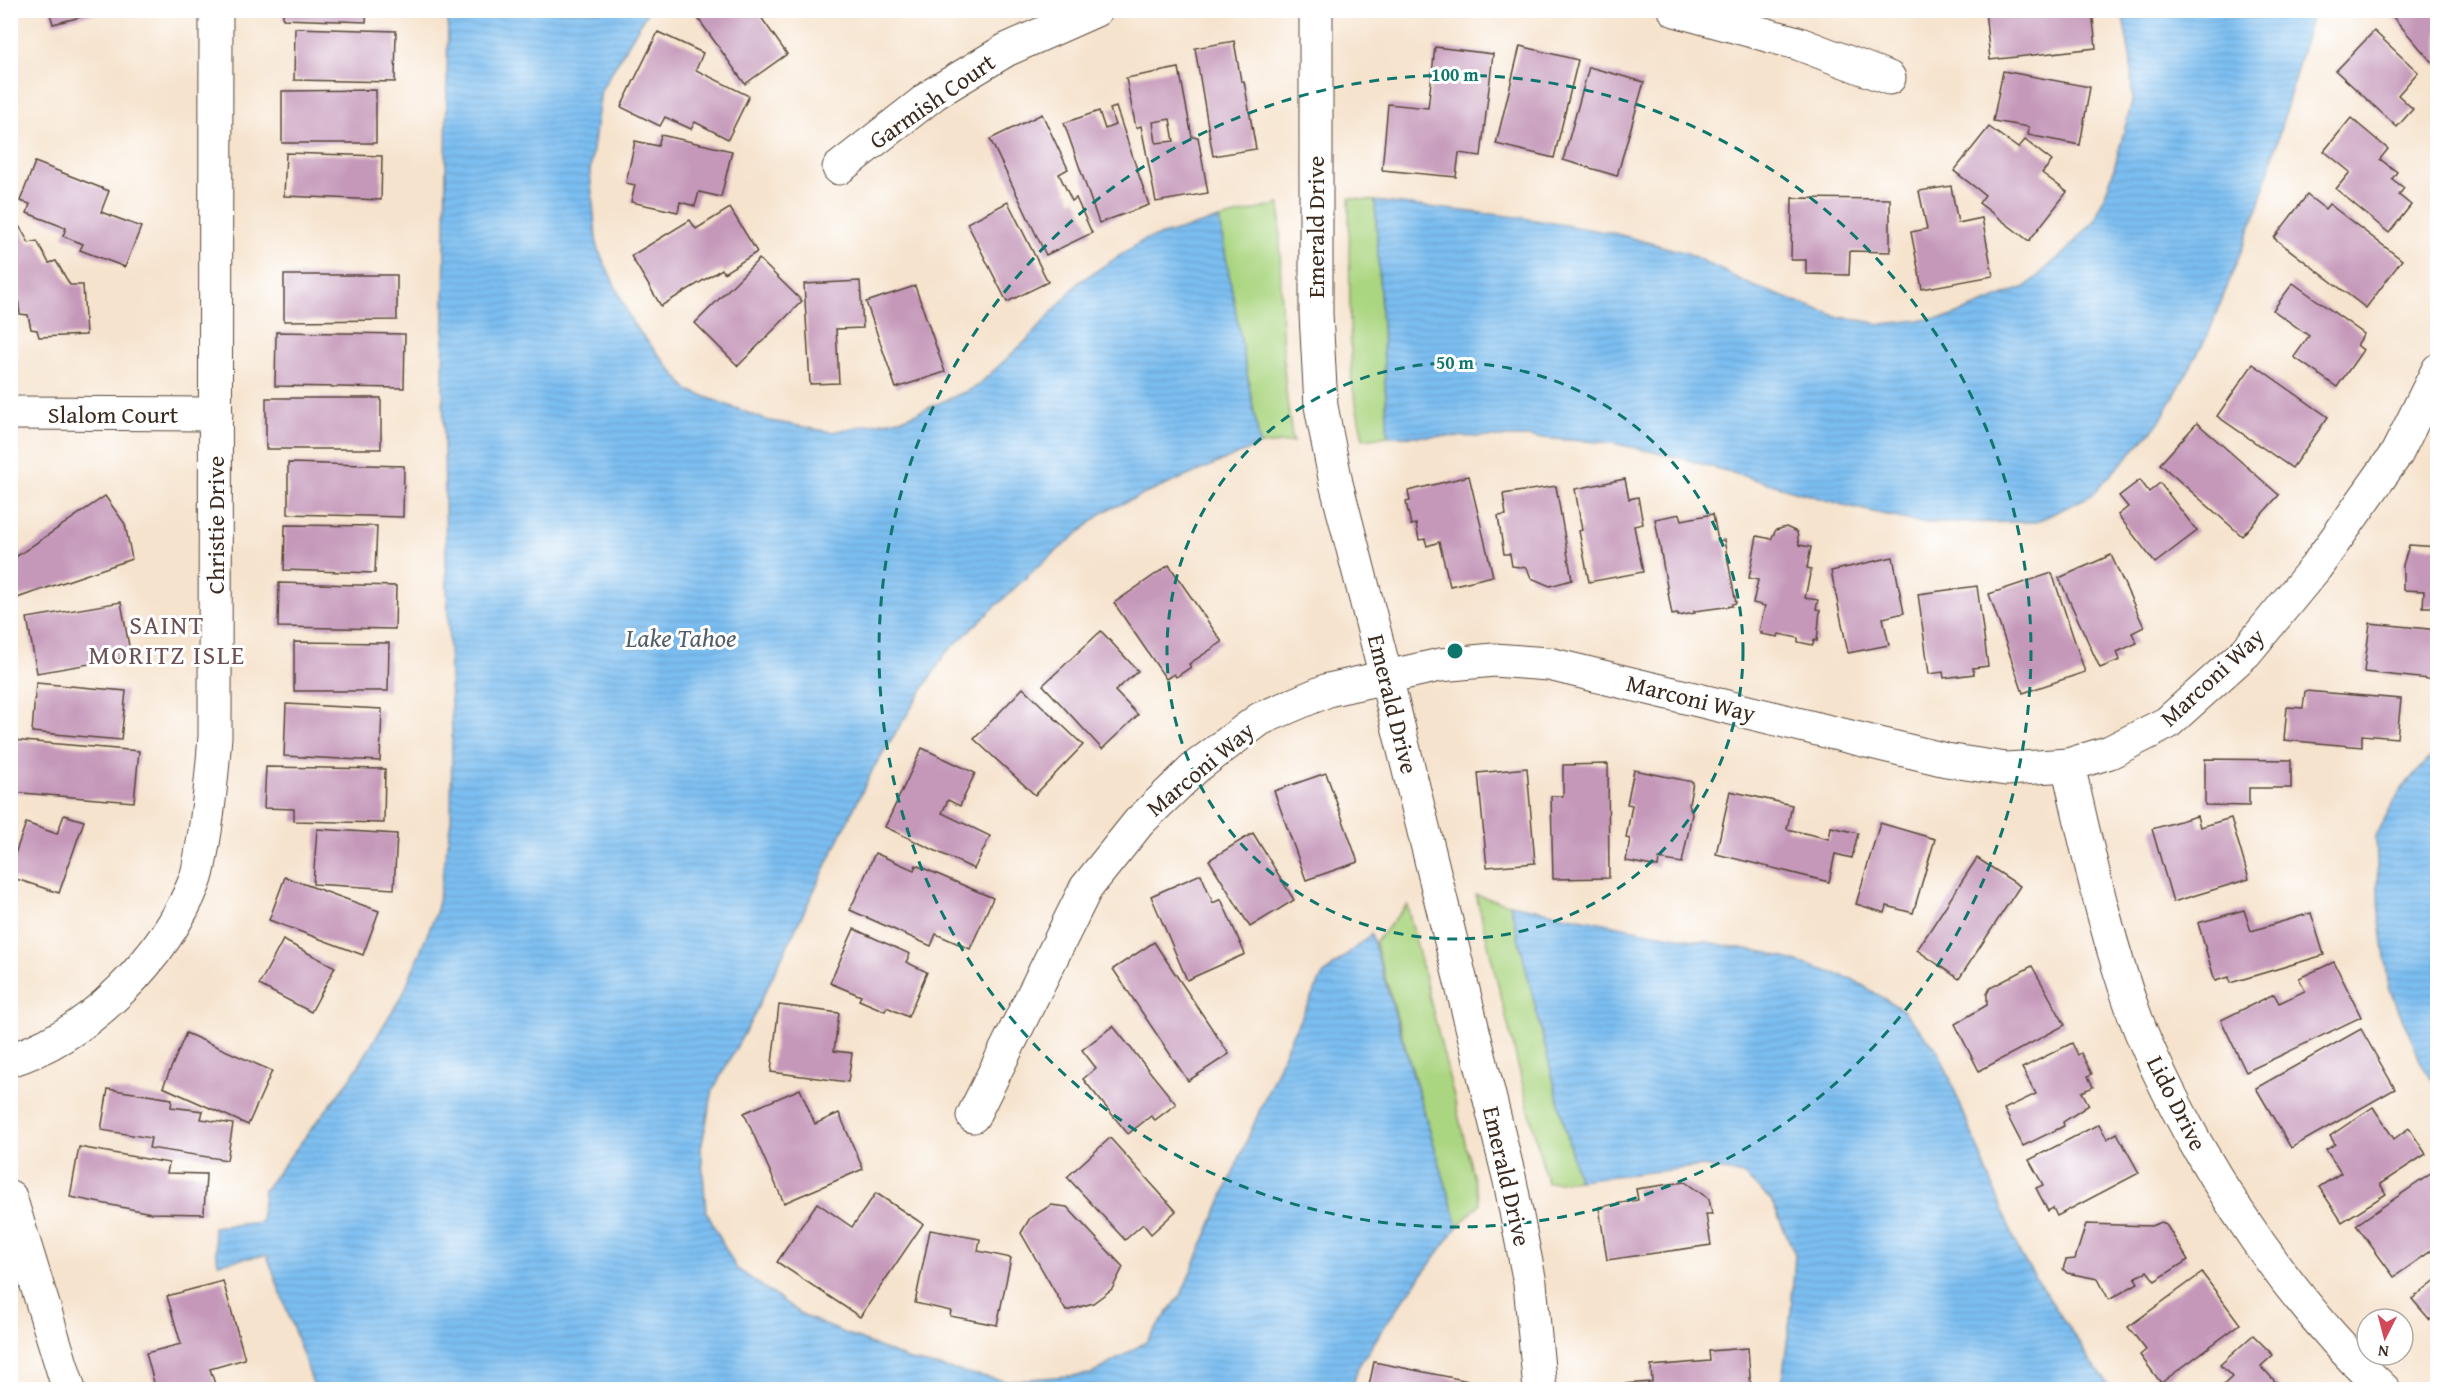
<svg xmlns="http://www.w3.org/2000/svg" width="2448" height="1400" font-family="'Gentium Book Plus',serif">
	<defs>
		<pattern id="water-rules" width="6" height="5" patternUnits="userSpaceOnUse" patternTransform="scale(1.5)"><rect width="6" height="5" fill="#7bbef1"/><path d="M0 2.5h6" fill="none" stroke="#6ba3ce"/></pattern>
	</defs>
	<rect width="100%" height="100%" fill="#fff"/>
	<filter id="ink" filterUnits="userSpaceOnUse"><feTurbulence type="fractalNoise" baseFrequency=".0167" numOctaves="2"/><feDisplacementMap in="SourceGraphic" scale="12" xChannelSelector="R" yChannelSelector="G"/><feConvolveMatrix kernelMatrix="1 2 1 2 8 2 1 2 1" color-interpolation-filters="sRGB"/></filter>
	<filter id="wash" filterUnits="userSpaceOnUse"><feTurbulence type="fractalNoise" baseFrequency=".008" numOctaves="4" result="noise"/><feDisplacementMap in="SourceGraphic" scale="24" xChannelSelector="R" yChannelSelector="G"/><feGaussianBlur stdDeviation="1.35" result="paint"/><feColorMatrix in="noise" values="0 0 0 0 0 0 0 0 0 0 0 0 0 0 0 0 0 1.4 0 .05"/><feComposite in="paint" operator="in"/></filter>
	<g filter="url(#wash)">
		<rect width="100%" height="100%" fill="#f6e3cd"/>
		<g fill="#abd681" stroke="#738050" stroke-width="1.5">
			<polygon points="1349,198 1375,201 1388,436 1363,439 1352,384 1350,325"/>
			<path d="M 1280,204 C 1281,283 1279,363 1293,442 L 1260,445 L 1219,219 Z"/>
			<polygon points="1476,895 1510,904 1578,1180 1547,1183"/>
			<polygon points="1407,905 1480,1204 1458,1226 1375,942"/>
		</g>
		<g fill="url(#water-rules)" stroke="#5b7488" stroke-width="1.5">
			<polygon points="448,11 648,11 601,90 590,172 597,247 633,324 688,390 766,420 831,432 905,418 976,387 1029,338 1079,282 1144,240 1219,219 1260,445 1105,511 1034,570 945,654 874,767 751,1021 713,1090 701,1148 706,1211 736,1268 806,1317 912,1361 1005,1381 1092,1374 1146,1342 1181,1295 1291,1037 1323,975 1371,934 1458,1226 1390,1318 1358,1367 1352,1389 315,1389 267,1255 218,1263 213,1227 261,1222 264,1190 351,1078 403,994 437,910 451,820 452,733 446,558 443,389"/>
			<polygon points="2122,11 2313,11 2260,203 2208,335 2159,423 2092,495 2036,522 1921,523 1847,506 1681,458 1613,443 1527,437 1388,436 1375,201 1517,217 1617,234 1687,253 1753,286 1839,317 1882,324 1950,317 2025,287 2066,251 2095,220 2112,176 2132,102 2131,62"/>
			<polygon points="2437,750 2437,1086 2422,1064 2389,987 2379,914 2376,836 2400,791"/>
			<polygon points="1510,904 1643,931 1769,953 1852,979 1903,1010 1939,1052 2021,1256 2092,1363 2112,1389 1781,1389 1791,1312 1795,1254 1771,1200 1743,1175 1704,1166 1578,1180"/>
		</g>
		<g id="blocks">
			<g fill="#c598b9" fill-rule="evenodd">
				<polygon points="49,10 103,10 104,11 53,24"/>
				<polygon points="283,10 367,10 366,22 283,19"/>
				<polygon points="692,10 756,10 787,54 745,84"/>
				<polygon points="1985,10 2092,10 2096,48 1990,60"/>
				<polygon points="2387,10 2438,10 2438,63 2435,66"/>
				<polygon points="295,28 396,31 395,82 294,80"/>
				<polygon points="2374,31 2418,72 2398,95 2413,109 2397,127 2336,71"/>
				<polygon points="658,32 703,53 696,70 749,96 728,139 695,122 691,129 665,117 660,126 621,107"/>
				<polygon points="1234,41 1241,81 1244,81 1256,149 1213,156 1195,48"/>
				<polygon points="1520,46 1578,60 1554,158 1496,144"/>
				<polygon points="1435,47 1493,54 1481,156 1459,153 1456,177 1382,170 1388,104 1428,108"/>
				<polygon points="1589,67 1644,82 1617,176 1563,160"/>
				<path d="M 1179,68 L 1192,137 L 1198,137 L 1208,193 L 1156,202 L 1141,126 L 1136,128 L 1126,78 ZM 1170,119 L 1174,141 L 1156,143 L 1153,122 Z"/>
				<polygon points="2003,71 2090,87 2080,145 2028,135 2029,127 1993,121"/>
				<polygon points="376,90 376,143 282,143 282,91"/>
				<polygon points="1116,107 1149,205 1099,223 1064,123 1099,111 1105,129 1115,125 1110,109"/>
				<polygon points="1042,114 1068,169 1059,174 1072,201 1076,198 1092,233 1046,255 990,139"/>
				<polygon points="2351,118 2388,149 2380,159 2397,172 2392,179 2404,188 2399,195 2411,205 2389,233 2336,189 2350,172 2324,151"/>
				<polygon points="1989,127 2018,148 2025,140 2052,161 2042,173 2067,192 2029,241 1979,203 1985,195 1954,171"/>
				<polygon points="661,135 732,151 721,197 699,192 695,206 680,202 678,212 631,202 635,185 626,183 635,141 658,146"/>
				<polygon points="286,153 382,156 381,200 284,196"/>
				<polygon points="35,162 109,191 101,212 141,227 125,267 80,250 83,244 63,236 66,228 27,213 30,204 20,201"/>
				<polygon points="1951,186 1958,223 1982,218 1993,276 1922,289 1911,232 1927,229 1919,191"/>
				<polygon points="2307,195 2325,209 2329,204 2402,260 2366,308 2274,238"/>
				<polygon points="1792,198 1890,199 1890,252 1850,251 1849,275 1806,274 1806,260 1791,260"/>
				<polygon points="1008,202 1048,282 1007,302 967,223"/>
				<polygon points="730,208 757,252 724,273 722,269 661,306 631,256 690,220 696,229"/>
				<polygon points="14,217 29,243 37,241 49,263 56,261 70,285 83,285 86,335 39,337 37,330 31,329 28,315 20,314 18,298 10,297 10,218"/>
				<polygon points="759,259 802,301 738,366 695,323"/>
				<polygon points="284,275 397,275 397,320 284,321"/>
				<polygon points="860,281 863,328 836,329 839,383 810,384 804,284"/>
				<polygon points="2293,283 2364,334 2357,345 2363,350 2337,387 2294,357 2309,336 2273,310"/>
				<polygon points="915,286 945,372 896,388 866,302"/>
				<polygon points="276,332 405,334 404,388 275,386"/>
				<polygon points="2253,364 2328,417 2292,468 2217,416"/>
				<rect x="266" y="398" width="115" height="51"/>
				<polygon points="2197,423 2279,495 2242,536 2160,464"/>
				<polygon points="288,463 404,466 403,517 288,514"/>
				<polygon points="1469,476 1493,576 1450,586 1439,542 1427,546 1425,539 1419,540 1416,524 1411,525 1406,502 1410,501 1408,491"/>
				<polygon points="1625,479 1629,499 1638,497 1643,524 1634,526 1643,572 1589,582 1579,531 1582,530 1575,489"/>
				<polygon points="2140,480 2149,492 2160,483 2197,531 2155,563 2118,515 2128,507 2119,496"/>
				<polygon points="1556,486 1572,580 1550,586 1531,578 1527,568 1512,566 1510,554 1504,554 1498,516 1506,515 1503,494"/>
				<polygon points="105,496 125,524 132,559 17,598 10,589 10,561"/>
				<polygon points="1680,514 1682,520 1713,514 1718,541 1724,540 1736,603 1732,604 1732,606 1694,611 1695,613 1678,616 1678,614 1672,615 1655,519"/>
				<polygon points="285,525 377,526 375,573 284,570"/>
				<polygon points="1786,527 1797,532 1799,545 1811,547 1807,568 1811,569 1805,598 1818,600 1816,609 1820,610 1817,641 1814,640 1813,645 1798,642 1798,638 1779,634 1778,637 1761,634 1762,632 1759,631 1765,606 1753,603 1758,580 1749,578 1757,536 1771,539 1776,530"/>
				<polygon points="2409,545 2438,547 2438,607 2423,607 2424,591 2403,590 2403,565"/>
				<polygon points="2111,555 2144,627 2132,633 2137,643 2117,652 2120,660 2100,668 2059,578"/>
				<polygon points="1893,557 1904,613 1883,618 1889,645 1848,653 1831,571"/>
				<polygon points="1169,565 1222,642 1189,664 1191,667 1176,677 1174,674 1166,679 1114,603"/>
				<polygon points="2052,573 2085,672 2023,693 1989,594"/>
				<polygon points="279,583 396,586 395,629 278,627"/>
				<polygon points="1977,586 1988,666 1973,668 1974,674 1944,678 1943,672 1929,674 1918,594"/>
				<polygon points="121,602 131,657 37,673 27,618"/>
				<polygon points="2370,623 2438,630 2438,680 2364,672"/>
				<polygon points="1101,631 1138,671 1115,691 1138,715 1102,749 1043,685"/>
				<polygon points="294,642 389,643 388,691 294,691"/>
				<polygon points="36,683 126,691 121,740 32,732"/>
				<polygon points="1023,688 1083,745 1035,795 974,739"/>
				<polygon points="2305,691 2401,699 2397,738 2362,735 2362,747 2284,740 2287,707 2303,708"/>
				<polygon points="286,704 382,709 380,761 284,756"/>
				<polygon points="12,740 139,751 134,802 10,792"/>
				<polygon points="922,748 975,773 960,806 948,800 942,813 990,836 974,869 885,827"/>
				<polygon points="2205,759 2291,760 2291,788 2249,788 2249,806 2205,805"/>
				<polygon points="1608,764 1609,878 1553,879 1551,796 1563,796 1563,765"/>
				<polygon points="266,767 385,769 384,823 294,821 294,809 264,808"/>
				<polygon points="1527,768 1535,863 1487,867 1478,773"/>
				<polygon points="1634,770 1693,782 1689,804 1692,814 1682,863 1659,859 1658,867 1626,861 1630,839 1626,838 1632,805 1627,804"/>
				<polygon points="1326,773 1358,862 1306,880 1274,791"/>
				<polygon points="1730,791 1792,805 1787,829 1829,839 1831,827 1858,833 1852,858 1835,854 1829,882 1716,854"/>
				<polygon points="64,815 84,821 59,893 10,877 10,868 26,823 57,834"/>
				<polygon points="2197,816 2200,827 2231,818 2249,879 2173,902 2152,829"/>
				<polygon points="1880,823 1935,839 1913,913 1887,906 1885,913 1856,904"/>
				<polygon points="317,829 397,834 394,889 313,884"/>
				<polygon points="1253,833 1294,900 1250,927 1209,860"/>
				<polygon points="875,853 914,870 916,865 993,898 970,949 936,934 931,946 850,910"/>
				<polygon points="1977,858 2020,886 1959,979 1917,950"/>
				<polygon points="1201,874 1213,903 1221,899 1245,954 1187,980 1151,896"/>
				<polygon points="285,877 379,911 363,955 269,920"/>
				<polygon points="2244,910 2251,931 2311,913 2324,955 2230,983 2229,977 2215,981 2198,923"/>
				<polygon points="854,929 910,954 906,962 927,972 908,1017 887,1007 885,1011 859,1000 861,996 830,983"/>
				<polygon points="283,940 335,967 311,1012 259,985"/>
				<polygon points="1154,942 1229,1054 1188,1081 1113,969"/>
				<polygon points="2334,962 2361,1017 2246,1072 2221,1020 2274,994 2279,1003 2305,991 2299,978"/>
				<polygon points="2032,966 2065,1025 1979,1071 1955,1024 1987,1005 1987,994 1990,988"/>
				<polygon points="779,1005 839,1013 834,1051 852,1053 848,1082 771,1072"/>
				<polygon points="1113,1026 1176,1104 1155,1120 1151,1116 1128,1134 1083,1079 1096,1068 1082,1050"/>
				<polygon points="2361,1029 2395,1089 2291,1148 2256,1088"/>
				<polygon points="186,1033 272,1071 248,1125 163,1087"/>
				<polygon points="2072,1043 2078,1055 2081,1053 2092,1074 2088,1076 2093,1087 2082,1092 2089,1105 2063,1122 2064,1126 2023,1146 2004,1109 2036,1094 2022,1068"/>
				<polygon points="108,1089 172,1099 171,1107 203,1111 201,1119 233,1124 227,1160 149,1148 151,1138 101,1130"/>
				<polygon points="800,1089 815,1124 839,1113 863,1169 784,1203 744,1113"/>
				<polygon points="2373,1107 2394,1139 2409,1128 2426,1154 2380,1184 2386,1194 2342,1222 2319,1187 2341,1173 2326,1150 2335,1144 2330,1136"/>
				<polygon points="2099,1124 2107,1139 2117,1133 2139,1173 2057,1216 2053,1208 2048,1211 2036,1188 2043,1185 2029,1160"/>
				<polygon points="1110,1138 1176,1211 1151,1234 1143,1224 1125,1240 1067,1177"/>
				<polygon points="79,1147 169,1163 167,1173 206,1174 204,1214 151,1213 70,1197"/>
				<polygon points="2438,1169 2438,1246 2394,1277 2356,1225"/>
				<polygon points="1685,1182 1709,1199 1712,1214 1706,1214 1711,1245 1607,1260 1599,1207 1638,1200 1636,1189"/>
				<polygon points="876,1193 923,1224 860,1317 777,1262 817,1203 852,1227"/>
				<polygon points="1051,1205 1067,1207 1123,1267 1112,1289 1093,1303 1066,1311 1021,1233 1030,1218"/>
				<polygon points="2162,1222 2167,1226 2188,1260 2155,1281 2147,1271 2135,1278 2138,1283 2109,1300 2098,1279 2067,1273 2063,1269 2066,1260 2075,1259 2086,1224 2151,1226"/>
				<polygon points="930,1230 980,1239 978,1251 1011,1258 997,1325 950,1316 951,1311 915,1303"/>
				<polygon points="2202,1273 2240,1324 2161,1383 2140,1355 2146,1350 2128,1327"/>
				<polygon points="2438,1278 2438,1318 2435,1316 2430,1320 2412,1299"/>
				<polygon points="223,1281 245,1359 210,1369 215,1384 195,1390 156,1390 146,1353 181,1344 167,1296"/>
				<polygon points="2253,1335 2273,1355 2261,1366 2283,1390 2218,1390 2232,1377 2220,1365"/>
				<polygon points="1748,1348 1751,1390 1623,1390 1622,1384 1652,1382 1651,1366 1710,1361 1709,1351"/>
				<polygon points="1374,1362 1469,1381 1468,1390 1368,1390"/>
			</g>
		</g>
	</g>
	<g filter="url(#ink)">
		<use href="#blocks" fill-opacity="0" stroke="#574638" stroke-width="1.5"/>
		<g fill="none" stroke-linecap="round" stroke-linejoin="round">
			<g stroke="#574638" stroke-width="35">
				<g id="street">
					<polyline points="1316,10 1316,314 1321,406 1336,483 1386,677 1510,1181 1530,1283 1540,1390"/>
					<polyline points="1675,10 1797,43 1889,78"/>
					<polyline points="839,168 935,93 1006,50 1096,10"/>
					<polyline points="10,413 216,414"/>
					<path d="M 2068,765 C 2088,851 2106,937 2136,1019 C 2152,1061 2173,1102 2195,1142 C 2247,1233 2307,1317 2384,1390"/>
					<path d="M 10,1060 C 90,1035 165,957 195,881 C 199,871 200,859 202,849 C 209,812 212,775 215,736 L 216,10"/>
					<polyline points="973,1116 1086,888 1139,822 1196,767 1260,719 1328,690 1440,665 1494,660 1549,664 1946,760 2006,769 2068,765 2110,752 2167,723 2246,652 2316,567 2397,453 2438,370"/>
					<polyline points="10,1197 69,1390"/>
				</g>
			</g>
			<use href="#street" stroke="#fff" stroke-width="33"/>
		</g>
	</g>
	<g fill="none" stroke="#0f766e" stroke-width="3" stroke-dasharray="10 8">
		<circle cx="1455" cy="651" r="288"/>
		<circle cx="1455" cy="651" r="576"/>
	</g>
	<g text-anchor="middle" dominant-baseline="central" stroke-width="6" stroke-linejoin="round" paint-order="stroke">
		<g font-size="24" fill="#3b2a1e" stroke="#fff">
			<text transform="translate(932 101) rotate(-35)">Garmish Court</text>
			<text transform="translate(1315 227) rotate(-90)">Emerald Drive</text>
			<text x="113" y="414">Slalom Court</text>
			<text transform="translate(215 525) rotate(-90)">Christie Drive</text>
			<text transform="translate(2212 677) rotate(-43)">Marconi Way</text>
			<text transform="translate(1691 698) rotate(14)">Marconi Way</text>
			<text transform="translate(1393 704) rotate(76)">Emerald Drive</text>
			<text transform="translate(1200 769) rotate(-40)">Marconi Way</text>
			<text transform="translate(2177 1103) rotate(63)">Lido Drive</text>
			<text transform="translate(1507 1176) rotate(77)">Emerald Drive</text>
		</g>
		<g font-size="26" letter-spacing="1.5" fill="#6b5054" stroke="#fff">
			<text x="167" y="624">SAINT<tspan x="167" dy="30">MORITZ ISLE</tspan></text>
		</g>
		<g font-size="26" font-style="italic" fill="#515e68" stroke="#fff">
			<text x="681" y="637">Lake Tahoe</text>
		</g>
	</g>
	<circle cx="1455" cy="651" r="9" fill="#0f766e" stroke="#fff" stroke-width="3"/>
	<g font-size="18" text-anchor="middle" font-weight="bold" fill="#0f766e" stroke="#fff" stroke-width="6" stroke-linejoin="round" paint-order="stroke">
		<text x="1455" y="81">100 m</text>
		<text x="1455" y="369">50 m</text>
	</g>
	<rect width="2448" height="1400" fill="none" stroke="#fff" stroke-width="36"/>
	<g transform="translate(2385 1337) rotate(186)"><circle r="28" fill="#ffffff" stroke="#b1aaa5" stroke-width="1.5"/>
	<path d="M0-4.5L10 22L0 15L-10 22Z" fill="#d1495b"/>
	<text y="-9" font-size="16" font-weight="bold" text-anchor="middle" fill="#3b2a1e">N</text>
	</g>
</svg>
